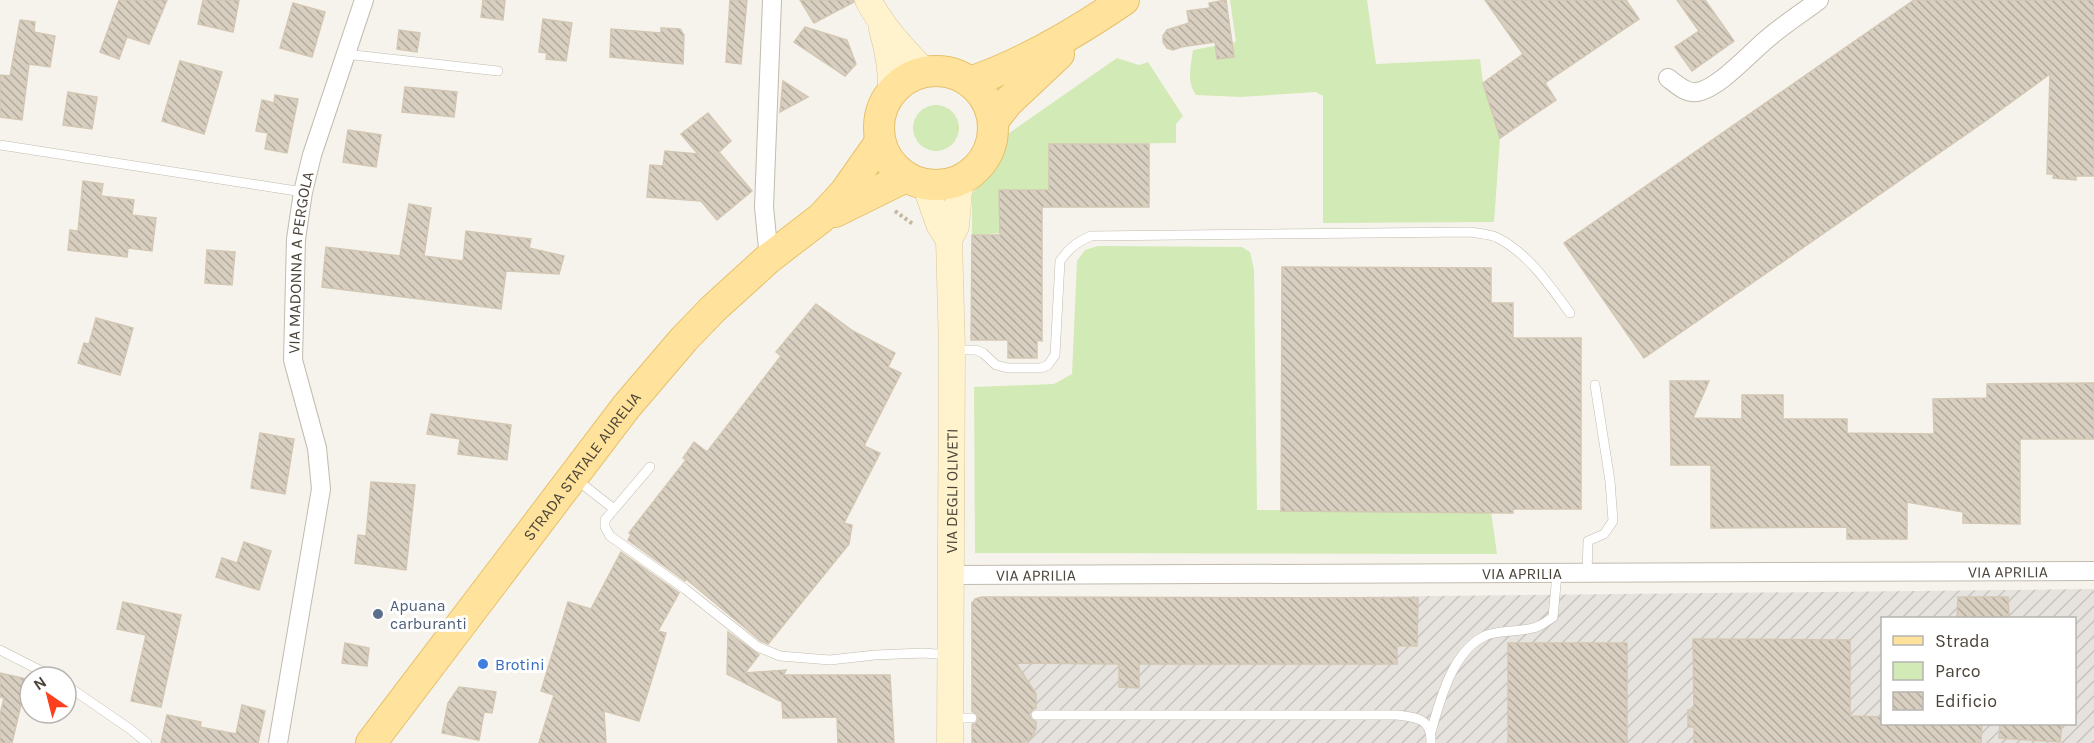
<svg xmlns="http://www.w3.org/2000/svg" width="2094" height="743" font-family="Karla,sans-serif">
	<defs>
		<pattern id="industrial-furrows" width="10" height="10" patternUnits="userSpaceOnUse" patternTransform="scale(1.5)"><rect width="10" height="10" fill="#e6e2dd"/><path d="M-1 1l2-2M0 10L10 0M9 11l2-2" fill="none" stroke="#c7c3be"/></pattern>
		<pattern id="building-back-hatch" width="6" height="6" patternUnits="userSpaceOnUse" patternTransform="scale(1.5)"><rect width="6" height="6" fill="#d8cfc1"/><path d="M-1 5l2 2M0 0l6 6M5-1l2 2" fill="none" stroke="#b1aa9e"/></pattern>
	</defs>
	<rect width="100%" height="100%" fill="#f6f3ec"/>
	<path fill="url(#industrial-furrows)" fill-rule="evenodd" d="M 2094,589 L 2094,743 L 972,743 L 971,601 ZM 1882,618 L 2074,618 L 2074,724 L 1882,724 Z"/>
	<g fill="#d2eab5">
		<path d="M 1230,0 L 1367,0 L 1376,64 L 1480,59 L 1483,83 L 1500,138 L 1494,222 L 1323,223 L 1323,96 L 1316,92 L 1240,97 L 1196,95 C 1186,81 1191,66 1193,50 L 1236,42 Z"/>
		<path d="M 1117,58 L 1139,65 L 1148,62 L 1183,116 L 1176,124 L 1176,143 L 1049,144 L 1049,190 L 1005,233 L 972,235 L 972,194 C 991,170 999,168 1005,136 Z"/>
		<circle cx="936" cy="128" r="23"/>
		<polygon points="1098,246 1242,247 1250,252 1254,270 1257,510 1491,511 1497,554 975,553 974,387 1054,384 1072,374 1077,261 1085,250"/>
	</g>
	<g fill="url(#building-back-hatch)" stroke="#d3c7b4" stroke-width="1.5">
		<polygon points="119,0 167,0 149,44 127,37 119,59 100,52"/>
		<polygon points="203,0 239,0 233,32 198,24"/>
		<polygon points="483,0 505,0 503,20 481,17"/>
		<polygon points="730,0 747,0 741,64 726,62"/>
		<polygon points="800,0 853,0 854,2 814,23"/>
		<polygon points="1226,0 1234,57 1217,59 1215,42 1181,47 1173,50 1167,48 1163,42 1163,36 1167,30 1189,23 1187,11 1210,8 1209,3"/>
		<polygon points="1485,0 1626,0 1639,19 1545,83 1556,100 1500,138 1483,83 1523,54"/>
		<polygon points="1677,0 1705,0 1734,41 1692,71 1675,47 1699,31"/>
		<polygon points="1914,0 2094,0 2094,176 2076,176 2076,180 2053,178 2054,174 2047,174 2050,74 1984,122 1644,358 1564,243"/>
		<polygon points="293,3 325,12 312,57 280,48"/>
		<polygon points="543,19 572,23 566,61 546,59 547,53 539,52"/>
		<polygon points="20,20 35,22 34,32 55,36 50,67 29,64 22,120 0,117 0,75 10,76"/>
		<polygon points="805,27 847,40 856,64 845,76 794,42"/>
		<polygon points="661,28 680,29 684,35 683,64 610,57 611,29 661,33"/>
		<polygon points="399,30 420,33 417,52 397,49"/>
		<polygon points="180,61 222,72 204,134 162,121"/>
		<polygon points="783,81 808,97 780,112"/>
		<polygon points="405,87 457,92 454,117 402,112"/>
		<polygon points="68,92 97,97 92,129 63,125"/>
		<polygon points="275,95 298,99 287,153 265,149 268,133 256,131 262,100 274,103"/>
		<polygon points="708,113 731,141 719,152 752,191 717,220 701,201 647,197 650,165 663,166 665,151 698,154 681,134"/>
		<polygon points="348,130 381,135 376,167 343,162"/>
		<polygon points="1049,144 1149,144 1149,207 1042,207 1042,341 1037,340 1037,358 1008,358 1008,340 971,340 972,235 1000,235 999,190 1049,190"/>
		<polygon points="83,181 103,184 101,196 134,200 132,215 156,218 152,251 128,248 127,257 68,250 70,230 78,231"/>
		<polygon points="409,204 431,208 424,256 463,261 466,231 531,239 529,248 564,256 559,274 506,271 501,309 322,287 326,247 400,256"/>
		<polygon points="207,250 235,252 232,285 205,283"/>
		<polygon points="1282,267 1491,268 1491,303 1513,303 1513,338 1581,338 1581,509 1513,509 1513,513 1281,511"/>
		<polygon points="816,304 853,331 895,353 888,367 901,373 864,446 880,453 844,523 852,525 849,544 768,644 761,641 686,579 685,581 628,540 631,535 629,533 686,460 683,458 694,442 707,452 781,356 776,352"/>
		<polygon points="96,318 133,328 120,375 78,363 84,343 89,344"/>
		<polygon points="1670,381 1709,381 1693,418 1742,419 1742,395 1783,395 1783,419 1847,419 1847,433 1934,434 1933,399 1987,398 1987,384 2094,383 2094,439 2020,439 2020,524 1963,523 1963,512 1907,502 1907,539 1847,539 1847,527 1711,528 1711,465 1671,465"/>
		<polygon points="431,414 511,425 507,460 458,454 460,439 427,434"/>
		<polygon points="260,433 294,439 285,494 251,488"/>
		<polygon points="371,482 415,485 406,570 355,563 358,535 366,536"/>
		<polygon points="244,542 271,551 259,590 216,577 222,558 237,563"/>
		<polygon points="621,552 679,593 658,631 666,633 639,721 604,711 606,743 539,743 554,695 541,691 568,602 591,609"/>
		<polygon points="982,597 1418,598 1417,646 1397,646 1397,664 1139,664 1139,688 1119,687 1119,664 1016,663 1036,694 1036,708 1032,710 1029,714 1031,719 1036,722 1036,729 1031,738 1023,743 972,743 972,725 976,723 979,719 977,714 972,711 972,604 975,599"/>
		<polygon points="1958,597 2008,597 2009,618 1957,618"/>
		<polygon points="123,602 181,615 161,707 131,701 146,635 117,629"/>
		<polygon points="728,632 759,655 745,673 786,670 783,675 890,675 894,743 838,743 837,717 783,718 782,702 727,674"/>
		<polygon points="1693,639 1850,640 1850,716 1882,717 1882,723 1982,723 1981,743 1694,743 1694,727 1688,727 1688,710 1694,710"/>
		<polygon points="345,643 369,648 367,666 342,663"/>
		<rect x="1508" y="643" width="119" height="100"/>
		<polygon points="0,673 27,679 12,743 0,743 0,715 4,698 0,697"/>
		<polygon points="459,687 496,692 492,713 484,712 479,740 442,733 448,703"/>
		<polygon points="242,705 265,711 258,743 161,743 167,715 201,722 200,727 236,734"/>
		<polygon points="2000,723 2062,723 2060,742 1999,738"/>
	</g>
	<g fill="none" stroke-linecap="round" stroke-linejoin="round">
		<g stroke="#c2bbae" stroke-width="10">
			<g id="lane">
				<polyline points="345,54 498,71"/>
				<polyline points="0,145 303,192"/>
				<path d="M 954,350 L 976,350 L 983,353 L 996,365 L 1008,368 L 1041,368 L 1048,365 L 1055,355 L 1060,261 C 1069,248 1077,242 1091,236 L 1471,232 C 1480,234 1490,234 1498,238 C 1529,254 1550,286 1570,313"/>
				<polyline points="650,467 605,520 605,527 610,536 685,589 758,647 780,656 830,660 875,655 923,653 949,655"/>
				<polyline points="577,480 614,509"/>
				<polyline points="1587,574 1588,541 1604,534 1613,521 1610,481 1595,385"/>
				<polyline points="0,650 53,677"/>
				<polyline points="66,685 130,729 147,743"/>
				<path d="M 1036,715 L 1397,715 C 1417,717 1432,719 1431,743"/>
				<polyline points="953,718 972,718"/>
				<path d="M 1431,732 C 1440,700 1453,649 1487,635 C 1501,630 1518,632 1533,628 C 1540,627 1547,621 1553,617 L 1557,574"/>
			</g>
		</g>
		<g stroke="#c2bbae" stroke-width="20">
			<g id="street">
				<path d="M 1668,78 C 1676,84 1686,94 1697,92 C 1718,89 1750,53 1767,39 C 1783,25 1802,13 1819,0"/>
				<polyline points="769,258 764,207 772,0"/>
				<path id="s1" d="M 950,575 L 2094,571"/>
				<path id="s2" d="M 278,743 L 321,489 L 317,448 L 293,360 L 296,239 L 303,192 L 312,155 L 364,0"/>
			</g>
		</g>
		<g stroke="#d6c79b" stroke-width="27">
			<g id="secondary">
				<path d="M 868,0 C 883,28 903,49 925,72"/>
				<path d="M 882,29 C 888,50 892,70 891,92"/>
				<polyline points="925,184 939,224 949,240"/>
				<path id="s3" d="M 950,743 L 952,350 L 949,240 L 956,226 L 960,180"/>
			</g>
		</g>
		<g stroke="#e6c16a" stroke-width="32">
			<g id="primary">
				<circle cx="936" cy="128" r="57"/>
				<path d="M 970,82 C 1025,63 1076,33 1124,0"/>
				<polyline points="993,121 1008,102 1059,54"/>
				<polyline points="835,212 906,177"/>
				<path id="s4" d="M 371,743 L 626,407 L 684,339 L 713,309 L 769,258 L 821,218 L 845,192 L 880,142"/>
			</g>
		</g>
		<polyline stroke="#c4b79f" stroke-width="4" stroke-dasharray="3 3" stroke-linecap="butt" points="895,211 913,224"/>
		<use href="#lane" stroke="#fff" stroke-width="9"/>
		<use href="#street" stroke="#fff" stroke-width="18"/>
		<use href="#secondary" stroke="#fff3cd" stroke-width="26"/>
		<use href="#primary" stroke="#ffe39c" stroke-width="30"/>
	</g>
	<circle fill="#5c6f8a" stroke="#fff" stroke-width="2" cx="378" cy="614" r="6"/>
	<circle fill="#3f7fe0" stroke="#fff" stroke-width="2" cx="483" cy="664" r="6"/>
	<g text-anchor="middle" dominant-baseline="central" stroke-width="6" stroke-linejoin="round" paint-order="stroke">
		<g font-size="16" fill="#4b4439" stroke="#fff">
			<text stroke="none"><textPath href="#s2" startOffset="488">VIA MADONNA A PERGOLA</textPath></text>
			<text stroke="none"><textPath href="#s4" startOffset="348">STRADA STATALE AURELIA</textPath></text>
			<text stroke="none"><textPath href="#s3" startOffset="252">VIA DEGLI OLIVETI</textPath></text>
			<text stroke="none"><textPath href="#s1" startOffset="1058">VIA APRILIA</textPath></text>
			<text stroke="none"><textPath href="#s1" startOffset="572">VIA APRILIA</textPath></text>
			<text stroke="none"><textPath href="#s1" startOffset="86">VIA APRILIA</textPath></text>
		</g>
		<g font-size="16" fill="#4e5e75" stroke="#fff" text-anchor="start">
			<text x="390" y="605">Apuana<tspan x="390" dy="18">carburanti</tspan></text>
		</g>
		<g font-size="16" fill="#366cbe" stroke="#fff" text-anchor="start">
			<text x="495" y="664">Brotini</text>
		</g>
	</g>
	<rect x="1881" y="617" width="195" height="108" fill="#ffffff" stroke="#b7b4b0" stroke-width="1.5"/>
	<rect x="1893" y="636" width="30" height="9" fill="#ffe39c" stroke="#b7b4b0" stroke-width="1.5"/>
	<text x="1935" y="647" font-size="18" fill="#4b4439">Strada</text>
	<rect x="1893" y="662" width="30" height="18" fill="#d2eab5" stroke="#b7b4b0" stroke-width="1.5"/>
	<text x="1935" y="677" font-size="18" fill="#4b4439">Parco</text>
	<rect x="1893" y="692" width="30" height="18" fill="url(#building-back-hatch)" stroke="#b7b4b0" stroke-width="1.5"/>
	<text x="1935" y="707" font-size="18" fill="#4b4439">Edificio</text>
	<g transform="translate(48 695) rotate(325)"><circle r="28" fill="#ffffff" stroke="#b7b4b0" stroke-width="1.5"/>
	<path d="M0-4.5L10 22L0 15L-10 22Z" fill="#fc3f1d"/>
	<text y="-9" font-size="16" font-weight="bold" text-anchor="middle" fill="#4b4439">N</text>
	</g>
</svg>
